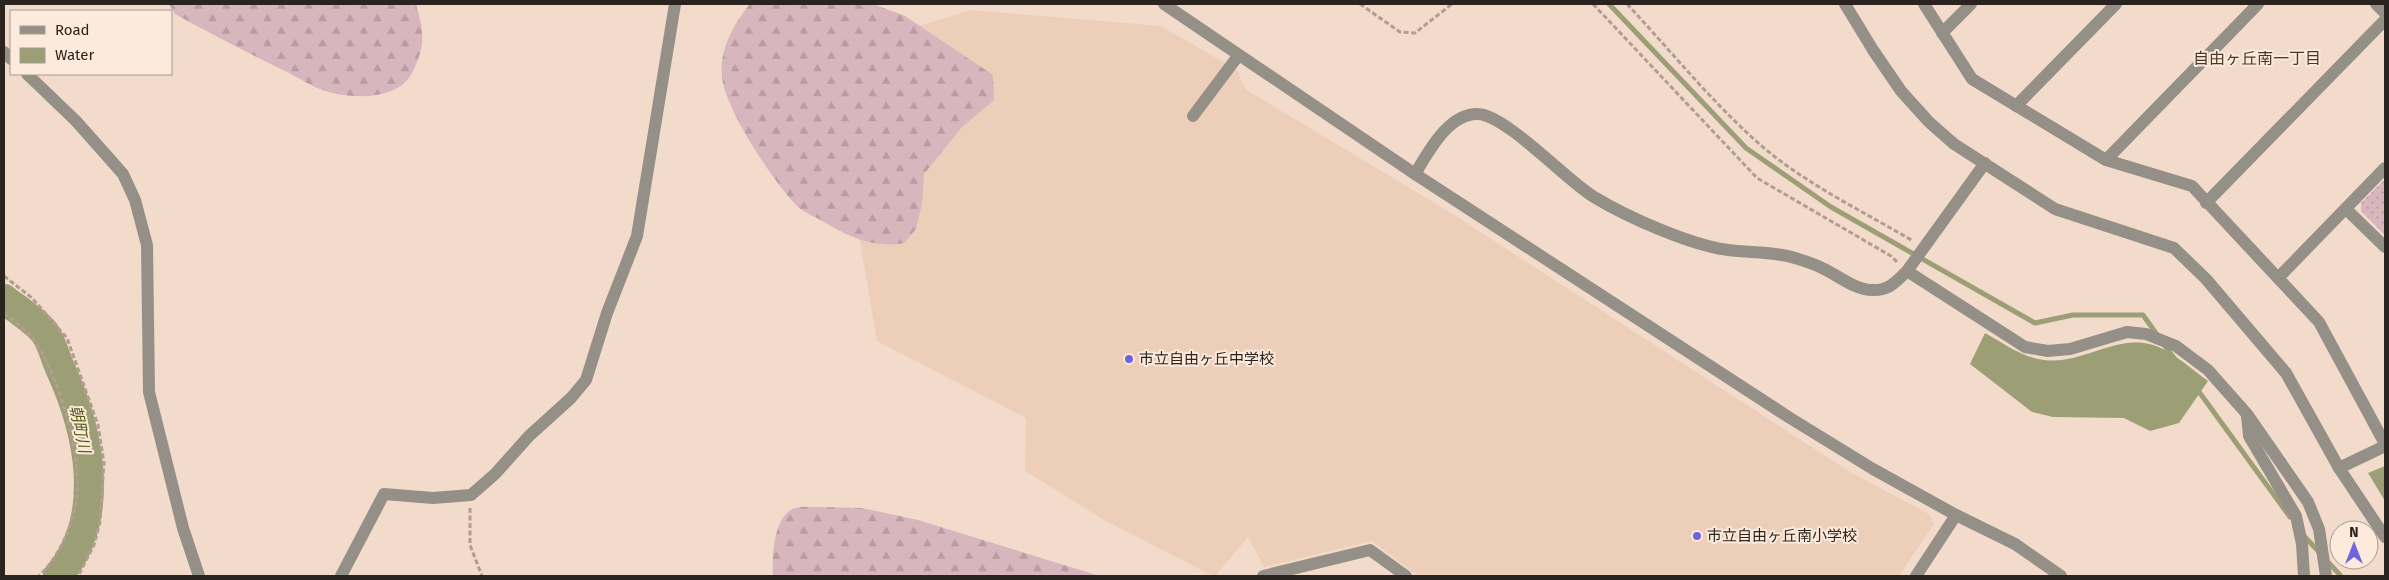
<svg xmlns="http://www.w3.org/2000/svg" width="2389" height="580" font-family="'Fira Sans','Noto Sans JP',sans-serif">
	<defs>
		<pattern id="forest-firs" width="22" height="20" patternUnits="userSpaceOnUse" patternTransform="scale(1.25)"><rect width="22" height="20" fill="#d7b6bd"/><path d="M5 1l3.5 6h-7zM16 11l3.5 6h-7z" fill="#b99ca2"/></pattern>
		<pattern id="park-dots" width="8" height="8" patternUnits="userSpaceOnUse" patternTransform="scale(1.25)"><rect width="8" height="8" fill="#d7b6bd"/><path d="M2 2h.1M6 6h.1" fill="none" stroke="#b99ca2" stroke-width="1.8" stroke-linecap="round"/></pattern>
	</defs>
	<rect width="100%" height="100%" fill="#f3dbcb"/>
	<polygon fill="#ecceb9" points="971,10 1161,26 1237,70 1245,89 1448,211 1850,472 1929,514 1934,524 1899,576 1418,576 1372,541 1264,567 1248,537 1215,576 1213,576 1106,521 1025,471 1026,418 877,341 848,171 876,39"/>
	<g fill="url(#forest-firs)">
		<path d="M 169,4 L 416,4 C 424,33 426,45 412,73 C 398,101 350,99 325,91 C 312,87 299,78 287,72 C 249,54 212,34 175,14 Z"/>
		<path d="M 750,4 L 873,4 L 905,16 L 993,75 L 994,100 L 962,127 L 924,174 L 922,203 L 916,229 L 904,243 C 873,249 845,235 819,219 C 811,215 802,211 796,205 C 773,181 725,109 722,77 C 719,50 734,23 750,4 Z"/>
		<path d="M 823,507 L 862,508 L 918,520 L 1100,576 L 773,576 C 772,558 773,515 795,508 C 803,506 815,507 823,507 Z"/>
	</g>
	<polygon fill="url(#park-dots)" points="2385,179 2385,235 2361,211 2361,203"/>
	<g fill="#9c9f75">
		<path d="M 1985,333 C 2003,343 2023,358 2044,360 C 2081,365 2113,336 2149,344 C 2167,347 2193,370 2208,381 L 2179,423 L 2150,431 L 2124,418 L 2053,417 L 2032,412 L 1970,364 Z"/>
		<polygon points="2385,466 2385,501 2368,473"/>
	</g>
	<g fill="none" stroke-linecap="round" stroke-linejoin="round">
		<g stroke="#9c9f75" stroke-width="5">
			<polyline points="1609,4 1746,148 1831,207 2035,323 2073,315 2143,315 2158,336"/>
			<polyline points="2164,345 2177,362"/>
			<polyline points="2197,389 2290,517"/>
			<polyline points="2304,536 2319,552"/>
			<polyline points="2326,560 2341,576"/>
		</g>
		<path stroke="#9c9f75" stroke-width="30" d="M 4,299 C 15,308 37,322 45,333 C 52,343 55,357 60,368 C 89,431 108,517 58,576"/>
		<g stroke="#b19e91" stroke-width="3" stroke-dasharray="5 2.5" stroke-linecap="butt">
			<polyline points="1360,4 1400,32 1415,33 1452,4"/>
			<polyline points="1593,4 1757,178 1891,256 1897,262"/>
			<path d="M 1627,4 C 1672,52 1714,105 1764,148 C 1808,185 1864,212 1913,241"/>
			<polyline points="4,276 32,298 67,338 98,425 104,463 100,522 94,545 78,576"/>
			<path d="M 4,313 C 17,323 30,333 39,348 C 61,384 83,460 76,502 C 71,529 59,557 39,576"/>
			<polyline points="470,508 470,545 482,576"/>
		</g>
		<g stroke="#959087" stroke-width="12">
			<polyline points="1164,4 1415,174 1790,418 1873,469 1956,515 2015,544 2061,576"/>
			<polyline points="1845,4 1873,50 1901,91 1929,122 1954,144 2055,209 2174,248 2206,279 2286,373 2339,468 2385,537"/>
			<polyline points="1924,4 1972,79 2106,160 2192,186 2319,322 2385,444"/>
			<polyline points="2376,4 2385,13"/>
			<polyline points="1942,33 1971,4"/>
			<polyline points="4,52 11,59"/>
			<polyline points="27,74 76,121 123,174 135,200 147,245 149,392 183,528 199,576"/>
			<polyline points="2016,106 2116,4"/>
			<polyline points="1193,116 1238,56"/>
			<polyline points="2106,160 2258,4"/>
			<path d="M 1415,174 C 1428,153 1448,113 1478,114 C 1506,115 1566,180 1594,197 C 1627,217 1690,245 1728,250 C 1751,253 1773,251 1795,258 C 1805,261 1815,264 1824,269 C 1839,276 1855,290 1872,290 C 1888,291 1896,282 1907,271 L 1985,163"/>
			<polyline points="2206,203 2385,20"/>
			<polyline points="2346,209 2385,247"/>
			<polyline points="1907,271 2025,347 2048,351 2070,349 2127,332 2146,334 2176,346 2208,370 2247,414 2308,502 2319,529 2326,576"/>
			<polyline points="2278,278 2385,168"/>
			<polyline points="2247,416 2249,436 2296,516 2302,544 2304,576"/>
			<polyline points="2339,468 2385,446"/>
			<polyline points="341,576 384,494 433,498 471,495 495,474 529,436 571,398 586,380 607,313 637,236 675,4"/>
			<polyline points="1263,576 1370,550 1406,576"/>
			<polyline points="1916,576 1956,515"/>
		</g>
	</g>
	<g fill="#6d64de" stroke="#fceadc" stroke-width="2">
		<circle cx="1129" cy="359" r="5"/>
		<circle cx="1697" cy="536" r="5"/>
	</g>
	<g text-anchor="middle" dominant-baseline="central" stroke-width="4" stroke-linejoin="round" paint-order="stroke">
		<g font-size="15" fill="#2b231d" stroke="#fceadc" text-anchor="start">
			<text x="1139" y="359">市立自由ヶ丘中学校</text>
			<text x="1707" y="536">市立自由ヶ丘南小学校</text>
		</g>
		<g font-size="16" fill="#4a382a" stroke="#fceadc">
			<text x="2257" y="58">自由ヶ丘南一丁目</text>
		</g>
		<g font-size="16" font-style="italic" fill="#585b15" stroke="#fceadc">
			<text transform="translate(80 429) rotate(78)">朝町川</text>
		</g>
	</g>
	<rect width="2389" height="580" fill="none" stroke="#2b231d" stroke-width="10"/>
	<rect x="10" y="10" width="162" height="65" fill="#fceadc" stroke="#a89a90"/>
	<rect x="20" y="26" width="25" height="8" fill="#959087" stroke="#a89a90"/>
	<text x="55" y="35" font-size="15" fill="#2b231d">Road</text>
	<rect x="20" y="48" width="25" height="15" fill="#9c9f75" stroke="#a89a90"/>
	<text x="55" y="60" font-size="15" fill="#2b231d">Water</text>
	<g transform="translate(2354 545)"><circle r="24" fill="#fceadc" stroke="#a89a90"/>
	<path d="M0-4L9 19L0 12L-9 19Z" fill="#6d64de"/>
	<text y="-8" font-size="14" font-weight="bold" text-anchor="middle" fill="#2b231d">N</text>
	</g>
</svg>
